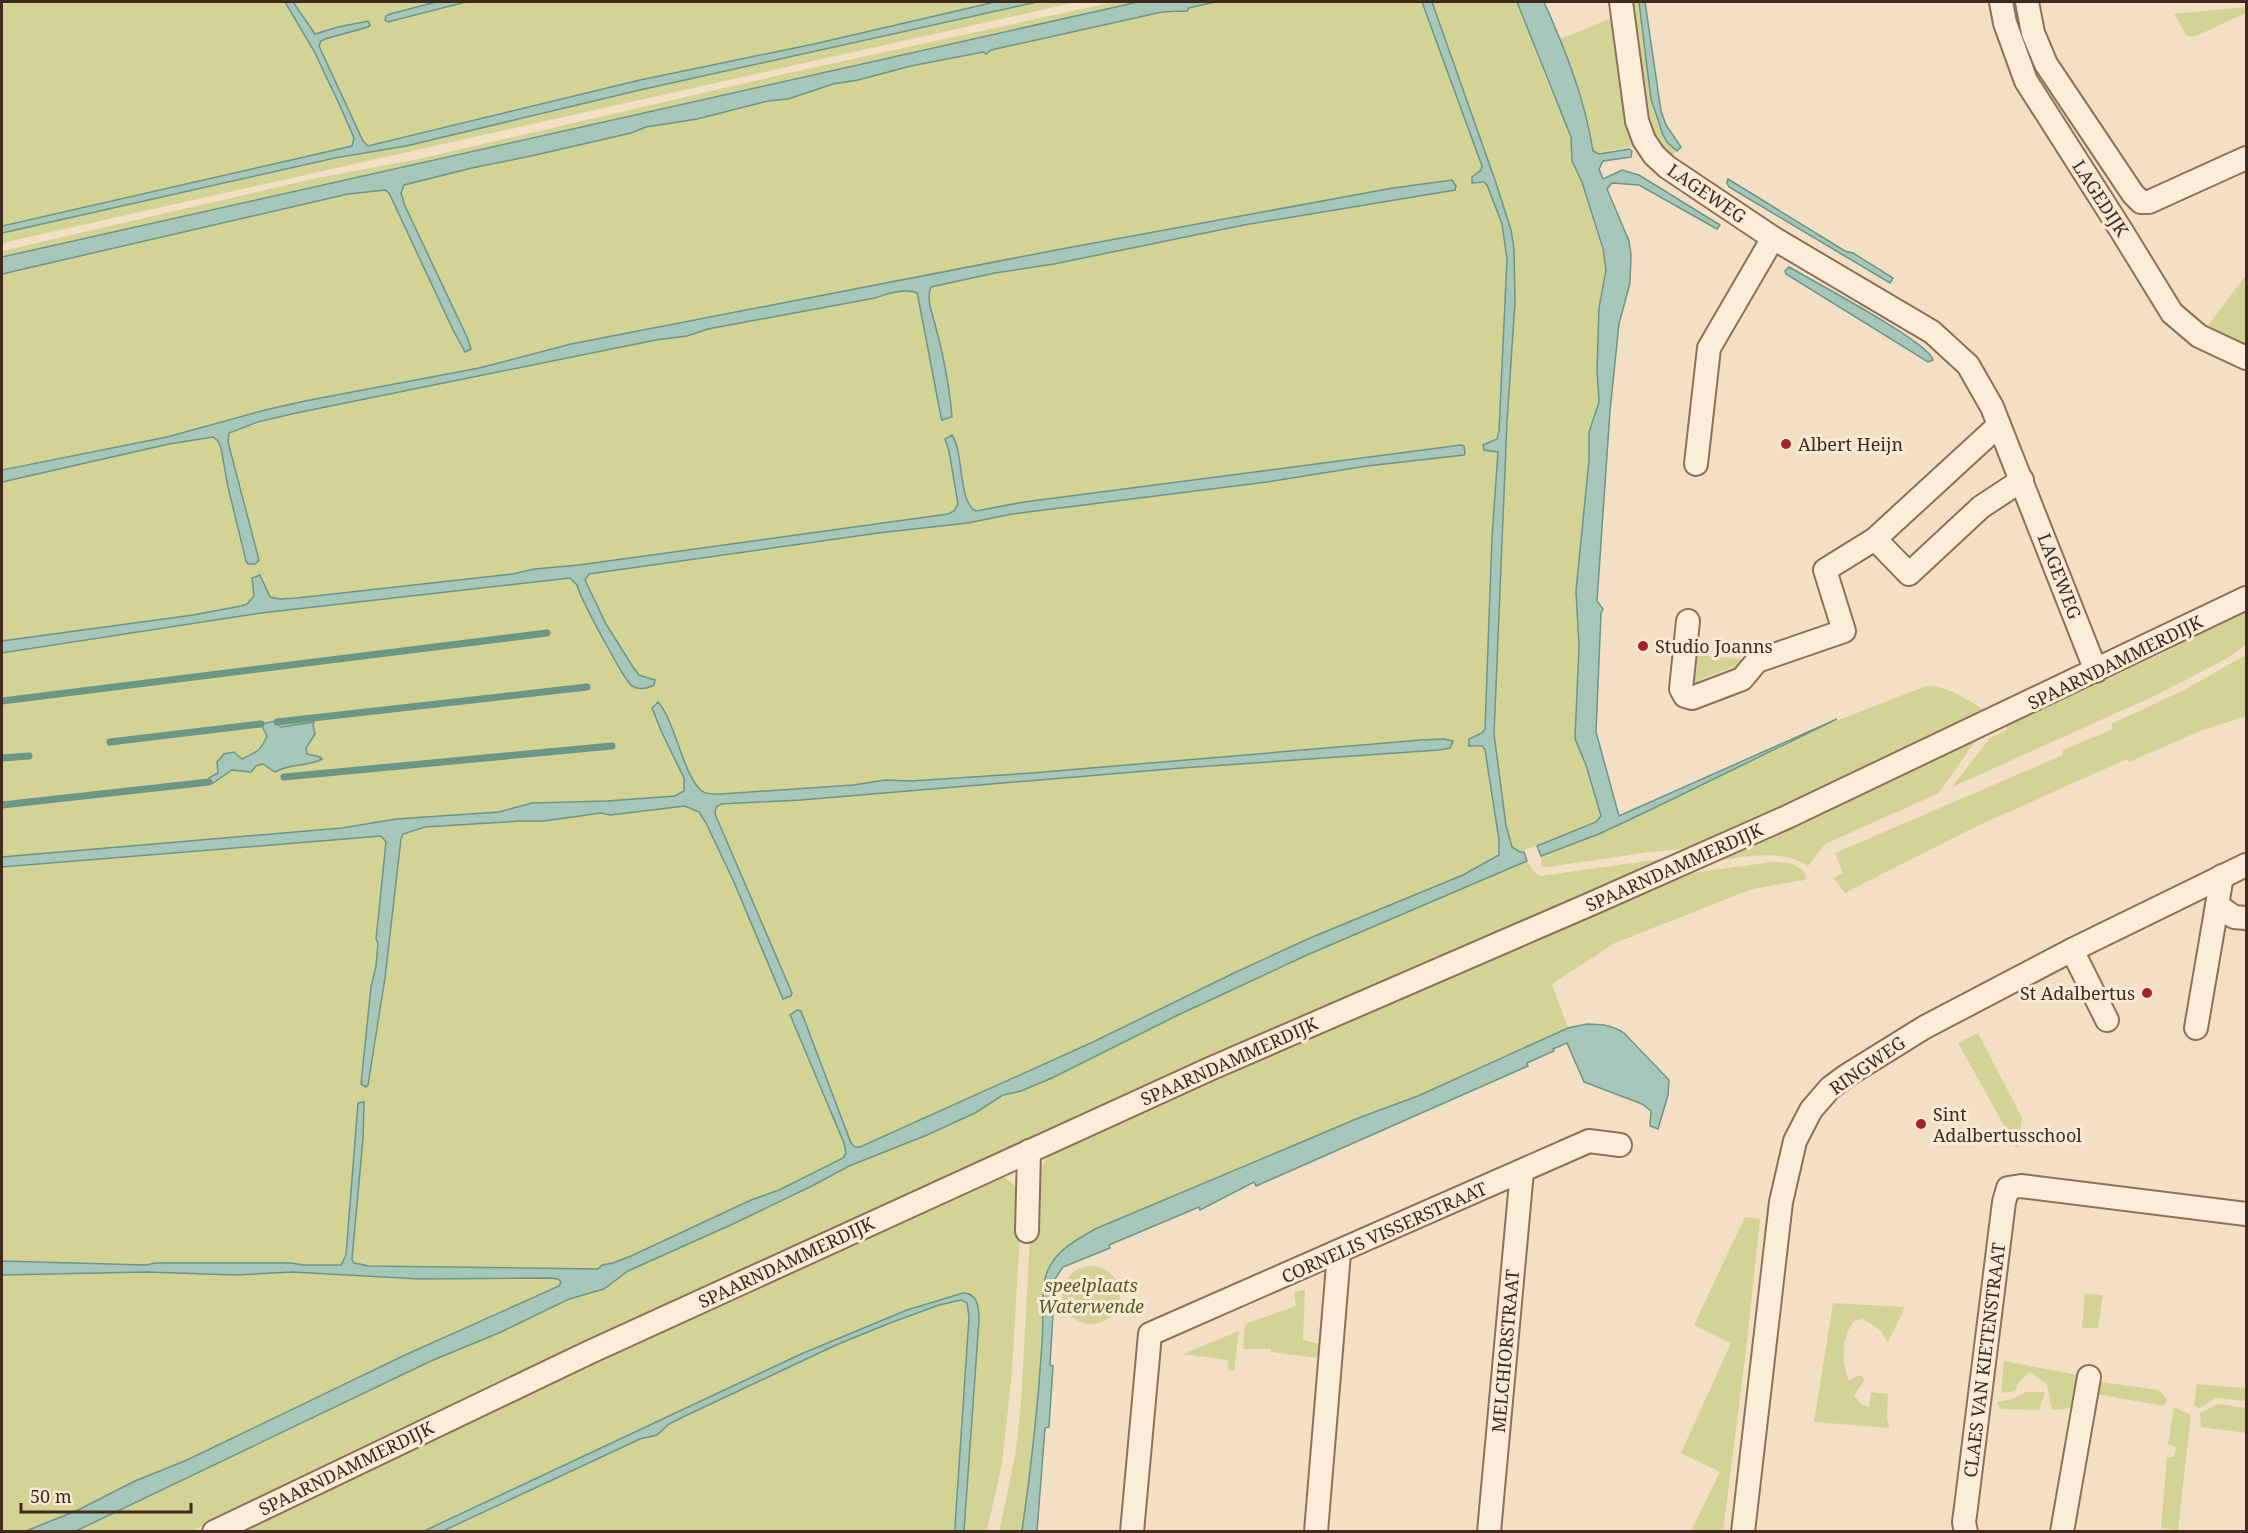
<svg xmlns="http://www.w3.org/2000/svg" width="2248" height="1533" font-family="'Noto Serif',serif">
	<rect width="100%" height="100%" fill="#f3dfc4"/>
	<g fill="#d3d396">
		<polygon points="2,2 285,2 314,51 354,138 352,146 2,226"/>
		<polygon points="293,2 436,2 390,14 384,18 399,20 466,2 998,2 814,44 640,80 368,146 363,141 319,46 321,41 325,39 368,27 347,25 315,34"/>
		<polygon points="1037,2 1077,2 2,243 2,233 309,164 406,146 640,90"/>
		<polygon points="1114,2 1139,2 2,257 2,251 317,178 419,159 793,72"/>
		<path d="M 1215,2 L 1422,2 L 1482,166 L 1478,173 L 1472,176 L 1472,183 L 1484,182 L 1487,184 L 1502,224 L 1507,259 L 1499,431 L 1498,439 L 1484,444 L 1498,451 L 1492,537 L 1485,729 L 1482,733 L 1471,737 L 1475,747 L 1484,748 L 1499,840 L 1499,855 L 1463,875 L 1310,938 L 1234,973 L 1093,1042 L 860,1147 L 855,1147 L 851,1143 L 801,1011 L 790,1015 L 844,1143 L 846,1153 L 843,1158 L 779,1190 L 751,1200 L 631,1256 L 613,1263 L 602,1265 L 598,1269 L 369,1266 L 354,1263 L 352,1259 L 363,1139 L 363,1102 L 358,1103 L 346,1255 L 341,1265 L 304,1265 L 291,1263 L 155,1263 L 146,1265 L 2,1261 L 2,867 L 381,836 L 386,842 L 376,939 L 378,943 L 376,966 L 371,987 L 361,1084 L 364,1086 L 376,1041 L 401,839 L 403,834 L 425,827 L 521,821 L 544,821 L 601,813 L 610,815 L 686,806 L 699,813 L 706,823 L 733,880 L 783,999 L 791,996 L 792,993 L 715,814 L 716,807 L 721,804 L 801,800 L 882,792 L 1450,748 L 1421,740 L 1032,773 L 911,781 L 885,780 L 854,785 L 721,794 C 715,794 707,795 702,791 C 684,778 674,719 658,702 L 653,704 L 652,708 L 662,733 L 684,778 L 684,791 L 675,796 L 607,801 L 532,803 L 499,812 L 396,819 L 342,828 L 2,857 L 2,653 L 261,613 L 562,578 L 570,578 L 577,585 L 608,651 L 627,681 L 652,679 L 639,675 L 633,667 L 606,624 L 585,579 L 586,575 L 878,533 L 968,523 L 1012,514 L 1267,482 L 1367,466 L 1465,455 L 1461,445 L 1024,502 L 976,511 C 963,504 959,453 954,437 L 945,439 L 949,451 L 958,504 L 954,511 L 948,514 L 579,565 L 535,569 L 512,574 L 308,597 L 274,599 L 267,593 L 262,576 L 252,579 L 254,596 L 247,604 L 241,606 L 193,615 L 2,641 L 2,482 L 169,444 L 213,436 L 218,441 L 221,448 L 228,487 L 246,561 L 259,560 L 228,442 L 228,436 L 232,431 L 296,413 L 656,340 L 687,336 L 708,329 L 875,298 C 886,294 906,288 917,293 L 918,297 L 941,417 L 942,420 L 952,418 L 938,332 L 931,311 L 929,293 L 931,287 L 995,273 L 1054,264 L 1244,225 L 1455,190 L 1452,180 L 1393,188 L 1056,250 L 571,344 L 479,368 L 305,401 L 265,410 L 167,437 L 2,470 L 2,274 L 348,194 L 385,190 L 389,193 L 463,351 L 471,348 L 405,206 L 401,193 L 405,185 L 472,168 L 531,156 L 631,133 L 646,127 L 697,119 L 768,101 L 788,99 L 833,84 L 858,80 L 877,74 L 1162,12 L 1175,13 Z"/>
		<polygon points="1432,2 1517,2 1547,81 1566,123 1572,146 1572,155 1575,166 1582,182 1606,264 1599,308 1597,370 1599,402 1589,432 1589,460 1576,591 1579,646 1575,739 1586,765 1601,816 1596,822 1520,852 1512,847 1506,825 1494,734 1507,422 1515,302 1514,249 1511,230 1496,183"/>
		<path d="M 1631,2 L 1639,2 C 1641,20 1644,38 1647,57 C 1651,90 1650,127 1677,151 L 1670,156 C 1641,134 1636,39 1631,2 Z"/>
		<polygon points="2246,7 2246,13 2196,36 2187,36 2174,14"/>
		<polygon points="1612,18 1622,92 1634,146 1597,153 1593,151 1589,125 1560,39"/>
		<polygon points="2246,275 2246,345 2206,328"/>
		<polygon points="2246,609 2246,645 2226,659 2152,697 1952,787 1990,738 2007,730 2006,725 2161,654"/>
		<polygon points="1697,655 1743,659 1744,661 1736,675 1733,667 1699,680 1701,689 1692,686 1693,657"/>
		<polygon points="2246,655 2246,716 2200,731 2129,762 2127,759 1973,828 1845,893 1834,878 1843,873 1835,853 2063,755 2063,750 2113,729 2111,724 2184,690"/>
		<path d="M 1926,686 C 1948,686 1964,698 1983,709 L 1981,715 L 1694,848 L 1650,852 L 1548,867 L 1542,867 L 1541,856 L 1599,834 L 1648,811 L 1813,730 Z"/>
		<path d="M 1981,733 L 1939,793 L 1825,844 L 1808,866 C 1779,848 1746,857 1714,861 Z"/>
		<polygon points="1661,859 1665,862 192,1531 76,1532 431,1361 501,1332 569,1299 585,1293 595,1292 628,1271 735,1223 812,1186 849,1166 927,1135 1003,1095 1021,1091 1052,1078 1176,1016 1307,955 1527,861 1534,872 1540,876"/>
		<path d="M 1773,862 C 1786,862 1800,863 1806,876 L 1805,880 L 1752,889 L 1615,943 L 1552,984 L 1568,1028 L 1418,1096 L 1361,1117 L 1096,1229 L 1047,1272 L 1044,1286 L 1044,1326 L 1036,1429 L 1022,1531 L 999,1532 L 1015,1457 L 1021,1403 L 1033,1180 L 1047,1158 L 1087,1133 L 1675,878 L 1698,872 Z"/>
		<polygon points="1978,1033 2022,1118 2017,1149 1958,1043"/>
		<path d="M 996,1177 L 1006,1178 L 1016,1187 L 1021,1216 L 1012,1372 L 1006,1427 L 1002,1463 L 987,1531 L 964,1531 L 979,1320 C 978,1308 979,1293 963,1293 L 907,1310 L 801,1354 L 424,1531 L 237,1532 L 393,1454 Z"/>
		<polygon points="1745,1217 1760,1219 1747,1342 1723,1531 1691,1531 1720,1472 1681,1453 1731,1343 1694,1325"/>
		<circle cx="1091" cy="1295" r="29"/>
		<polygon points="147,1272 235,1275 292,1272 420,1279 550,1278 558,1279 561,1282 560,1286 405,1355 187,1460 135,1481 78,1511 26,1531 2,1532 2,1275"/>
		<polygon points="1305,1290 1303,1340 1320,1344 1319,1358 1271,1352 1271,1349 1243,1349 1245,1324 1296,1306 1294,1292"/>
		<polygon points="2085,1294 2103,1295 2098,1328 2082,1328"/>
		<polygon points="961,1300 967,1303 969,1308 955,1531 443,1532 640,1439 657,1435 669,1424 683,1417 836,1345 890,1322 939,1305"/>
		<path d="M 1833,1303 L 1905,1307 L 1888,1342 L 1880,1330 L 1863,1319 L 1854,1321 C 1841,1338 1841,1361 1849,1381 L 1856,1376 L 1862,1376 L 1864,1381 L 1854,1395 L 1861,1404 L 1869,1407 L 1871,1392 L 1888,1394 L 1887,1420 L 1890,1428 L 1814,1422 Z"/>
		<polygon points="1239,1331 1234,1371 1228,1370 1228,1360 1183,1354"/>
		<polygon points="2004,1361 2078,1375 2074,1408 2052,1410 2047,1385 2030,1372 2019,1382 2015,1391 2001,1393"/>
		<polygon points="2093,1381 2159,1390 2167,1399 2165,1406 2090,1393"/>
		<polygon points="2197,1384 2246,1388 2246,1401 2216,1398 2199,1408 2194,1406"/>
		<polygon points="2026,1392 2045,1392 2039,1410 2000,1409 1997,1402 2012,1399"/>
		<polygon points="2218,1404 2246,1408 2246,1433 2201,1427 2200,1413"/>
		<polygon points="2174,1407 2191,1415 2178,1530 2161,1528 2167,1457 2174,1457 2176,1448 2168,1444"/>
	</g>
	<g fill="#a6c6b9" stroke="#6c9686" stroke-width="1.5">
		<polygon points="285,2 293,2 315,34 338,27 368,21 370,25 368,27 325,39 321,41 319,46 363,141 368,146 640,80 814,44 995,2 1037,2 640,90 406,146 335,158 2,233 2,226 352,146 354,138 340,106 314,51"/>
		<polygon points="436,2 466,2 388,22 385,20 386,16 390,14"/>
		<polygon points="1138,2 1215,2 1189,8 1187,11 1162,12 991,50 986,54 983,52 911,66 858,80 833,84 788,99 768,101 697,119 646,127 631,133 531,156 472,168 404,185 401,193 405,206 467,337 471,349 465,352 453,330 389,193 385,190 348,194 2,274 2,257"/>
		<polygon points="1422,2 1432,2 1496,183 1511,230 1514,249 1515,302 1507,422 1494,734 1506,825 1512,847 1520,852 1524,852 1527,861 1307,955 1176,1016 1052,1078 1021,1091 1003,1095 975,1113 927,1135 849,1166 812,1186 735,1223 628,1271 604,1289 569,1299 501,1332 431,1361 76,1531 26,1531 78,1510 135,1481 187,1460 405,1355 559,1286 561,1282 558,1279 550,1278 420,1279 292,1272 235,1275 147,1272 2,1275 2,1261 146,1265 155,1263 291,1263 304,1265 341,1265 346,1255 358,1103 364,1102 363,1139 352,1259 354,1263 369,1266 598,1269 602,1265 613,1263 631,1256 751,1200 779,1190 843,1158 846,1153 844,1143 791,1017 790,1015 797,1010 801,1011 851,1143 855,1147 860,1147 1093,1042 1234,973 1310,938 1463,875 1499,855 1499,840 1485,750 1482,746 1469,746 1469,739 1482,733 1485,729 1492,537 1498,452 1484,450 1483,445 1497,439 1499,431 1507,259 1502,224 1487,185 1484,182 1472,183 1472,177 1481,170 1482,166"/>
		<path d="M 1517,2 L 1544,2 C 1565,49 1585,99 1593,151 L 1599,154 L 1629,149 L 1632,151 L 1631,157 L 1603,161 L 1599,169 L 1603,179 L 1622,170 L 1639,175 L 1720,225 L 1717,229 L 1639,185 L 1612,183 L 1607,189 L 1629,241 L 1631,255 L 1630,283 L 1619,324 L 1610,411 L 1597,601 L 1603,609 L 1601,613 L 1596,732 L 1619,816 L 1837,719 L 1648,811 L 1599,834 L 1541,856 L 1537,846 L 1596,822 L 1601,816 L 1586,765 L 1575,739 L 1579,646 L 1576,591 L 1589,460 L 1589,432 L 1599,402 L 1597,370 L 1599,308 L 1606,270 L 1603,249 L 1582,182 L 1572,161 L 1571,137 Z"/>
		<polygon points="1639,2 1645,2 1661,111 1666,125 1681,147 1677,151 1667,142 1663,135 1651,99"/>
		<polygon points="1728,179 1845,251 1853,253 1893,278 1890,283 1729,187 1727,183"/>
		<path d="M 1452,180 L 1456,186 L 1455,190 L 1244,225 L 1054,264 L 995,273 L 931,287 C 928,294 929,303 931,310 C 941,344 949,381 952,417 L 942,420 L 941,417 L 918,297 L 917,293 C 906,288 886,294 875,298 L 708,329 L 687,336 L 656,340 L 296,413 L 258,422 L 229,433 L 228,442 L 259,560 L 255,564 L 248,564 L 246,561 L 228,487 L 221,448 L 218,441 L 213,437 L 169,444 L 2,482 L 2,470 L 167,437 L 265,410 L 305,401 L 479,368 L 571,344 L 1056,250 L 1393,188 Z"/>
		<path d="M 1789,267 C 1811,280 1930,343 1933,360 L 1928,362 L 1786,274 L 1785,271 Z"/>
		<path d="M 952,435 C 964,452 958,503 976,511 L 1024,502 L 1461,445 L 1464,446 L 1465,453 L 1464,455 L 1367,466 L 1267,482 L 1012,514 L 968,523 L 878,533 L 589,574 L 585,580 L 606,624 L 633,667 L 639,675 L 655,680 L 654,685 C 648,688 639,690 632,686 C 625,682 580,598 577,585 L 570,578 L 261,613 L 2,653 L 2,641 L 193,615 L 241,606 L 247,604 L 254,596 L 252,578 L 260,575 L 270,597 L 280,599 L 297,598 L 512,574 L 535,569 L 579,565 L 948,514 L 954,511 L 958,504 L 949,451 L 945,439 Z"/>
		<path d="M 658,702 C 674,718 684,778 702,791 C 707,795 715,794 721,794 L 854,785 L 885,780 L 911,781 L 1032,773 L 1421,740 L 1444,739 L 1453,741 L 1450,748 L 1439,750 L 1182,768 L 801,800 L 721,804 L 716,807 L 715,814 L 792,993 L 791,996 L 783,999 L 733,880 L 706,823 L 699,812 L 685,806 L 610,815 L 601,813 L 544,821 L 521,821 L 425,827 L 403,834 L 401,839 L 385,978 L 368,1085 L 366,1087 L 361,1084 L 371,987 L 376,966 L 378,943 L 376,939 L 386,842 L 381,836 L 2,867 L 2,857 L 342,828 L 396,819 L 499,812 L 532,803 L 607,801 L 675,796 L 684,791 L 684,778 L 662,733 L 652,708 Z"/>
		<path d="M 275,721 L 281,727 L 314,722 L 313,725 L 315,734 L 306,748 L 307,754 L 320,757 L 322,759 C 308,767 290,763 275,772 L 263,764 L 256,766 L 251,772 L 232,770 L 213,783 L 210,783 L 209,778 L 218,773 L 217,762 L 224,754 L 234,752 L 242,759 C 256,752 261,751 267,736 L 261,724 Z"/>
		<path d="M 1587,1024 C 1601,1024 1612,1025 1624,1033 L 1669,1080 L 1668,1095 L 1658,1129 L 1650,1126 L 1651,1111 L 1642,1104 L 1584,1082 L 1567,1043 L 1553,1049 L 1554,1051 L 1527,1063 L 1528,1066 L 1256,1186 L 1254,1182 L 1200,1210 L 1199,1207 L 1109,1245 L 1110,1248 L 1063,1267 L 1055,1279 L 1050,1365 L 1053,1366 L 1049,1427 L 1045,1428 L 1037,1531 L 1022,1531 C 1031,1469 1038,1407 1042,1343 C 1044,1324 1040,1286 1048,1270 C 1057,1249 1077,1240 1095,1229 L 1361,1117 L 1418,1096 L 1568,1028 Z"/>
		<path d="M 963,1293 C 978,1293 979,1308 979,1320 L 964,1531 L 955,1531 L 955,1526 L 969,1317 L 967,1303 L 961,1300 L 939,1305 L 890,1323 L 836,1345 L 683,1417 L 669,1424 L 657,1435 L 640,1439 L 443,1531 L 424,1531 L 801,1354 L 907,1310 Z"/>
	</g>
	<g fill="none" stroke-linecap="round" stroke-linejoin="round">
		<g stroke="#6c9686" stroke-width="7">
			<polyline points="2,701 547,633"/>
			<polyline points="277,722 587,687"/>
			<polyline points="110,742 261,724"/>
			<polyline points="2,758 29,756"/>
			<polyline points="284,777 612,746"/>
			<polyline points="2,805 209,782"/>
		</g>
		<g stroke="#906f58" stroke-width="26">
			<g id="minor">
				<polyline points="1621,2 1637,121 1644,140 1654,155 1667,167 1773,238 1932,332 1968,365 1992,407 2096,671"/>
				<polyline points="2001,2 2005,23 2026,81 2121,230 2172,313 2199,336 2246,358"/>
				<polyline points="2027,2 2033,33 2046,64 2133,194 2141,202 2149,202 2246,158"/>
				<polyline points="1999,425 1875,539 1909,574 1981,507 2022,480"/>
				<polyline points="1696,464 1709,348 1773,238"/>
				<polyline points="1688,621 1681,689 1685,696 1692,698 1742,679 1757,661 1844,631 1825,570 1875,539"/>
				<polyline points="2217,905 2234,917 2246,918"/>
				<polyline points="2072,950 2107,1020"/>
				<polyline points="2196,1028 2222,876"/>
				<polyline points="1027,1231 1029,1151"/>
				<polyline points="214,1532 590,1352 1212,1068 1593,903 1787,817 2246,598"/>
				<polyline points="1132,1532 1150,1334 1589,1141 1620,1145"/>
				<polyline points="1316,1532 1339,1253"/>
				<polyline points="1489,1532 1522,1171"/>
				<polyline points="1743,1532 1781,1202 1795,1141 1811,1110 1830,1088 1846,1076 1925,1027 2072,950 2246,865"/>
				<polyline points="1966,1532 1964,1522 1966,1507 2004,1202 2008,1188 2021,1186 2246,1214"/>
				<polyline points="2062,1532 2089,1377"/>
			</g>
		</g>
		<use href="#minor" stroke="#fcedd9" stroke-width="22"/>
	</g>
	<g fill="#a72132" stroke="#f9ead5" stroke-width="2">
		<circle cx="1786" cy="444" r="6"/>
		<circle cx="1643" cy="646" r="6"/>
		<circle cx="2147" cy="993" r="6"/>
		<circle cx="1921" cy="1124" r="6"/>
	</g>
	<g text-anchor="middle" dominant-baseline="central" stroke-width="6" stroke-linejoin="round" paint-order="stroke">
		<g font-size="18" fill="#3f2a1d" stroke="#f9ead5">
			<text transform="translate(1707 193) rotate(34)">LAGEWEG</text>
			<text transform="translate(2101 198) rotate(57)">LAGEDIJK</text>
			<text transform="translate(2060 576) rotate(69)">LAGEWEG</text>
			<text transform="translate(2115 662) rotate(-26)">SPAARNDAMMERDIJK</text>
			<text transform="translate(1674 867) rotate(-24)">SPAARNDAMMERDIJK</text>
			<text transform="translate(1229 1061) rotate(-24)">SPAARNDAMMERDIJK</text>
			<text transform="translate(1867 1065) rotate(-35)">RINGWEG</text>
			<text transform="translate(1384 1232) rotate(-24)">CORNELIS VISSERSTRAAT</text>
			<text transform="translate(786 1262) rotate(-25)">SPAARNDAMMERDIJK</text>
			<text transform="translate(1505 1351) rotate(-85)">MELCHIORSTRAAT</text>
			<text transform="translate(1984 1360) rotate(-83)">CLAES VAN KIETENSTRAAT</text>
			<text transform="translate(346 1468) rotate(-26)">SPAARNDAMMERDIJK</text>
		</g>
		<g font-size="18" fill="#3f2a1d" stroke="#f9ead5" text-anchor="start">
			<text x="1798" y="444">Albert Heijn</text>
			<text x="1655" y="646">Studio Joanns</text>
			<text x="2135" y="993" text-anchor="end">St Adalbertus</text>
			<text x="1933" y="1114">Sint<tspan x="1933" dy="21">Adalbertusschool</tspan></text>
		</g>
		<g font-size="18" font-style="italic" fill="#565e22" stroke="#f9ead5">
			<text x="1091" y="1285">speelplaats<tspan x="1091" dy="21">Waterwende</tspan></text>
		</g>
	</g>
	<rect width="2248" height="1533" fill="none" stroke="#3f2a1d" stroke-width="6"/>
	<path d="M21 1503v9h170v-9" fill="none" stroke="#3f2a1d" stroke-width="3"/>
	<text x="30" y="1503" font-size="18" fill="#3f2a1d" stroke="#f9ead5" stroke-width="4.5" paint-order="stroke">50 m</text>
</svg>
